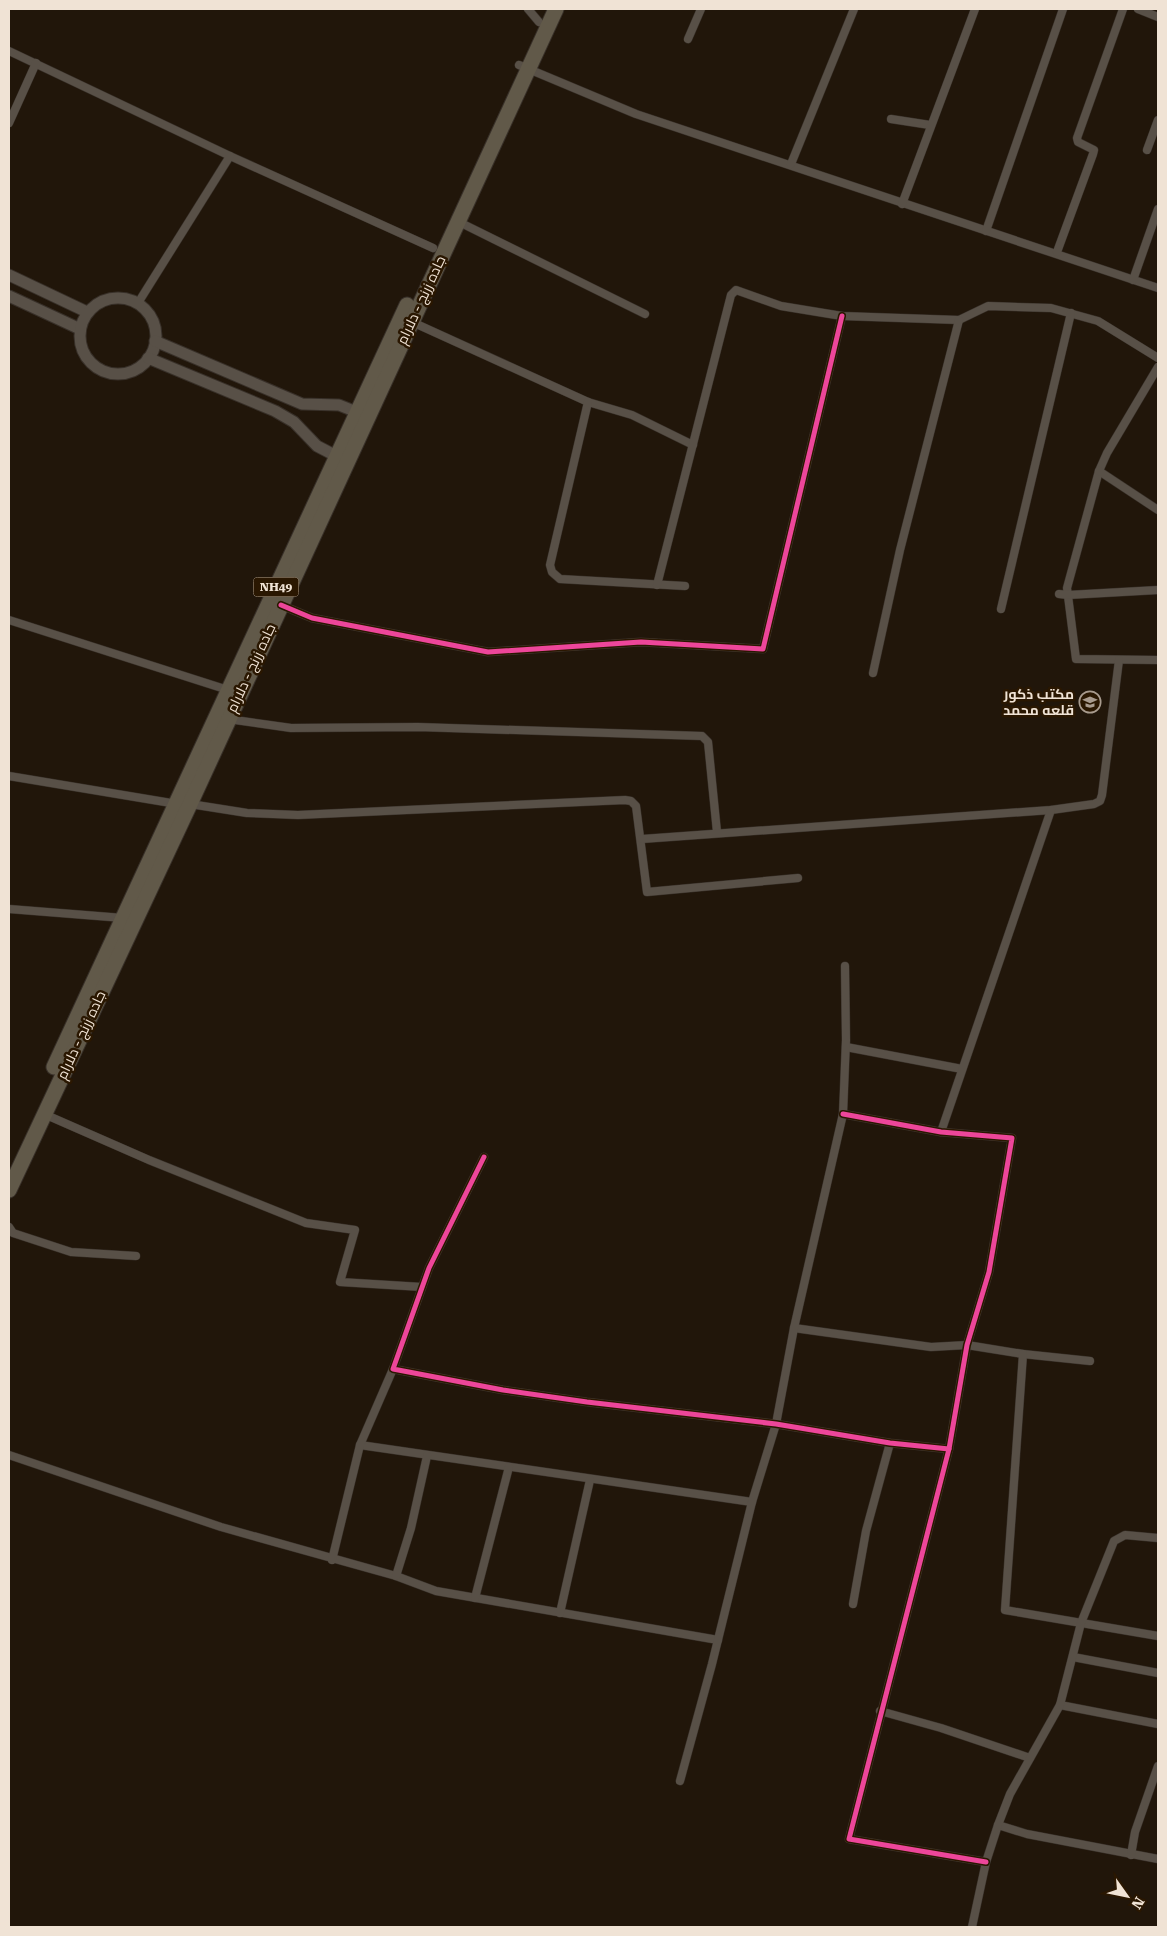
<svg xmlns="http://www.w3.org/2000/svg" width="1167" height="1936" font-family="'Roboto Serif',Cairo,serif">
	<rect width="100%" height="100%" fill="#21160a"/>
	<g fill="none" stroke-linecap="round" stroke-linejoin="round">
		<g stroke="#383029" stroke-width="9">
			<g id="street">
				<polyline points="528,9 539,22"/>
				<polyline points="1138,9 1158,17"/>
				<polyline points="688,39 701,9"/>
				<polyline points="9,51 230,156 433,248"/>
				<polyline points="519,65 636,114 1158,288"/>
				<polyline points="891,119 930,125"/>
				<polyline points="9,123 36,63"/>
				<polyline points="1147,150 1158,120"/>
				<polyline points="791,164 854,9"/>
				<polyline points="902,204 975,9"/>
				<polyline points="457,221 645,314"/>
				<polyline points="986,231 1063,9"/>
				<polyline points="1057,252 1093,154 1094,150 1078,142 1077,138 1123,9"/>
				<polyline points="1133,280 1158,209"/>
				<polyline points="138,303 230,156"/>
				<polyline points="412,322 588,402 632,415 693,445"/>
				<polyline points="1158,367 1107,453 1099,471 1067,588 1076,659 1158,660"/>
				<polyline points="588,402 550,565 552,572 560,579 685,586"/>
				<polyline points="1099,471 1158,510"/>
				<polyline points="657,585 731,295 736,290 781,306 842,316 959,320 988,306 1051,308 1098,321 1158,358"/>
				<polyline points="1059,594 1068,595 1158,590"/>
				<polyline points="281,605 312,618 488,652 641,642 763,649 842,316"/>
				<polyline points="1001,609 1071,313"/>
				<polyline points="9,620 228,690"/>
				<polyline points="873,673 900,550 959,320"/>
				<polyline points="228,719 291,728 418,727 702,736 708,742 717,832"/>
				<polyline points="9,776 177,804"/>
				<polyline points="190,804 247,813 298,815 625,800 631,801 636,806 647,892 798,878"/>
				<polyline points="642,839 1051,810 1094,804 1100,801 1102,795 1119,660"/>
				<polyline points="9,909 123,918"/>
				<polyline points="846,1047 962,1069"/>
				<polyline points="44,1114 149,1160 306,1223 355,1230 340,1282 422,1287"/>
				<polyline points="843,1114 941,1132 1012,1138 989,1272 967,1345 949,1449 849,1839 986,1862"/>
				<polyline points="941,1132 1051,810"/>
				<polyline points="484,1157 429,1268 393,1369 503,1390 587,1402 776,1424 890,1443 949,1449"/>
				<polyline points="9,1227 13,1233 71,1252 136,1256"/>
				<polyline points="794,1328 931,1347 967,1345 1023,1354 1090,1361"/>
				<polyline points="1023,1354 1005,1610 1158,1636"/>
				<polyline points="360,1445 752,1502"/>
				<polyline points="9,1455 221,1527 396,1576 436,1591 718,1640"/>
				<polyline points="332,1560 360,1445 393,1369"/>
				<polyline points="396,1576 411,1528 427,1456"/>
				<polyline points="475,1598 509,1467"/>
				<polyline points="853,1604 866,1531 890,1443"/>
				<polyline points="560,1613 590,1480"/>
				<polyline points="1073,1657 1158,1673"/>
				<polyline points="1060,1705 1158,1724"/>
				<polyline points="880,1711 941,1728 1030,1758"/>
				<polyline points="680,1781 712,1664 752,1502 776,1424 794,1328 843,1114 846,1040 845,966"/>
				<polyline points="998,1825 1027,1834 1158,1859"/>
				<polyline points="1131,1855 1135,1832 1158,1766"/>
				<polyline points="972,1927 986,1862 998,1825 1010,1794 1060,1705 1081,1623 1114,1541 1125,1535 1158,1538"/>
			</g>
		</g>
		<g stroke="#383029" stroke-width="13">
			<g id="secondary">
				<polyline points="9,275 87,312"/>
				<polyline points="9,296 80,329"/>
				<circle cx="118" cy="336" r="38"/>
				<polyline points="155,341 302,404 339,405 364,415"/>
				<polyline points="148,358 275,411 294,422 317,446 342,459"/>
			</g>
		</g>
		<g stroke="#383029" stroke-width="17">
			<g id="highway">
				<polyline points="54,1067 407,305"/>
				<polyline points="9,1190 190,804 556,9"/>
			</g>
		</g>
		<use href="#street" stroke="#585047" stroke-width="8"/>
		<use href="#secondary" stroke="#585047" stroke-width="11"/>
		<use href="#highway" stroke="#615949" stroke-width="15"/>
		<g stroke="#2a1701" stroke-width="8">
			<g id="cycleway">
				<polyline points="281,605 312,618 488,652 641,642 763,649 842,316"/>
				<polyline points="843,1114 941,1132 1012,1138 989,1272 967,1345 949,1449 849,1839 986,1862"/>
				<polyline points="484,1157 429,1268 393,1369 503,1390 587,1402 776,1424 890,1443 949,1449"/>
			</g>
		</g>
		<use href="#cycleway" stroke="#ed469a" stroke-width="5"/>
	</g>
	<defs>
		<g id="school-ring" transform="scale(1.125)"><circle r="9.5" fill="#2a1701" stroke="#a89b8e" stroke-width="1.5"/><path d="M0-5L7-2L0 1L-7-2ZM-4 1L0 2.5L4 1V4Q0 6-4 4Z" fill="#a89b8e"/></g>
	</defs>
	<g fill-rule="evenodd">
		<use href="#school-ring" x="1090" y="702"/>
	</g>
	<g text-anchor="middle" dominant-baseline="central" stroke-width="5" stroke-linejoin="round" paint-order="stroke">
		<rect fill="#2a1701" stroke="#b5a695" stroke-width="1" x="253.5" y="577.5" width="45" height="19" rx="4"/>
		<g font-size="12" font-weight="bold" fill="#f0e3d5">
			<text x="276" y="587">NH49</text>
		</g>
		<g font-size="14" fill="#f0e3d5" stroke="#2a1701">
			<text transform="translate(421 300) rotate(-65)">جاده زرنج - دلارام</text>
			<text transform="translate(251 668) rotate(-65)">جاده زرنج - دلارام</text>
			<text transform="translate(81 1035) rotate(-65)">جاده زرنج - دلارام</text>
		</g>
		<g font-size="14" font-weight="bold" fill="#f0e3d5" stroke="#2a1701" text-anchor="end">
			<text x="1074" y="694">مکتب ذکور<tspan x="1074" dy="16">قلعه محمد</tspan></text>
		</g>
	</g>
	<rect width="1167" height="1936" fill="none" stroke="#f0e3d5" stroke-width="20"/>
	<g transform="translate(1127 1896) rotate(123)" stroke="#2a1701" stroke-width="4" paint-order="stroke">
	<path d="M0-4L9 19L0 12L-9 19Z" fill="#f0e3d5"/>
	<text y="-8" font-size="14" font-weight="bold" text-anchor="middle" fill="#f0e3d5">N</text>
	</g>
</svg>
